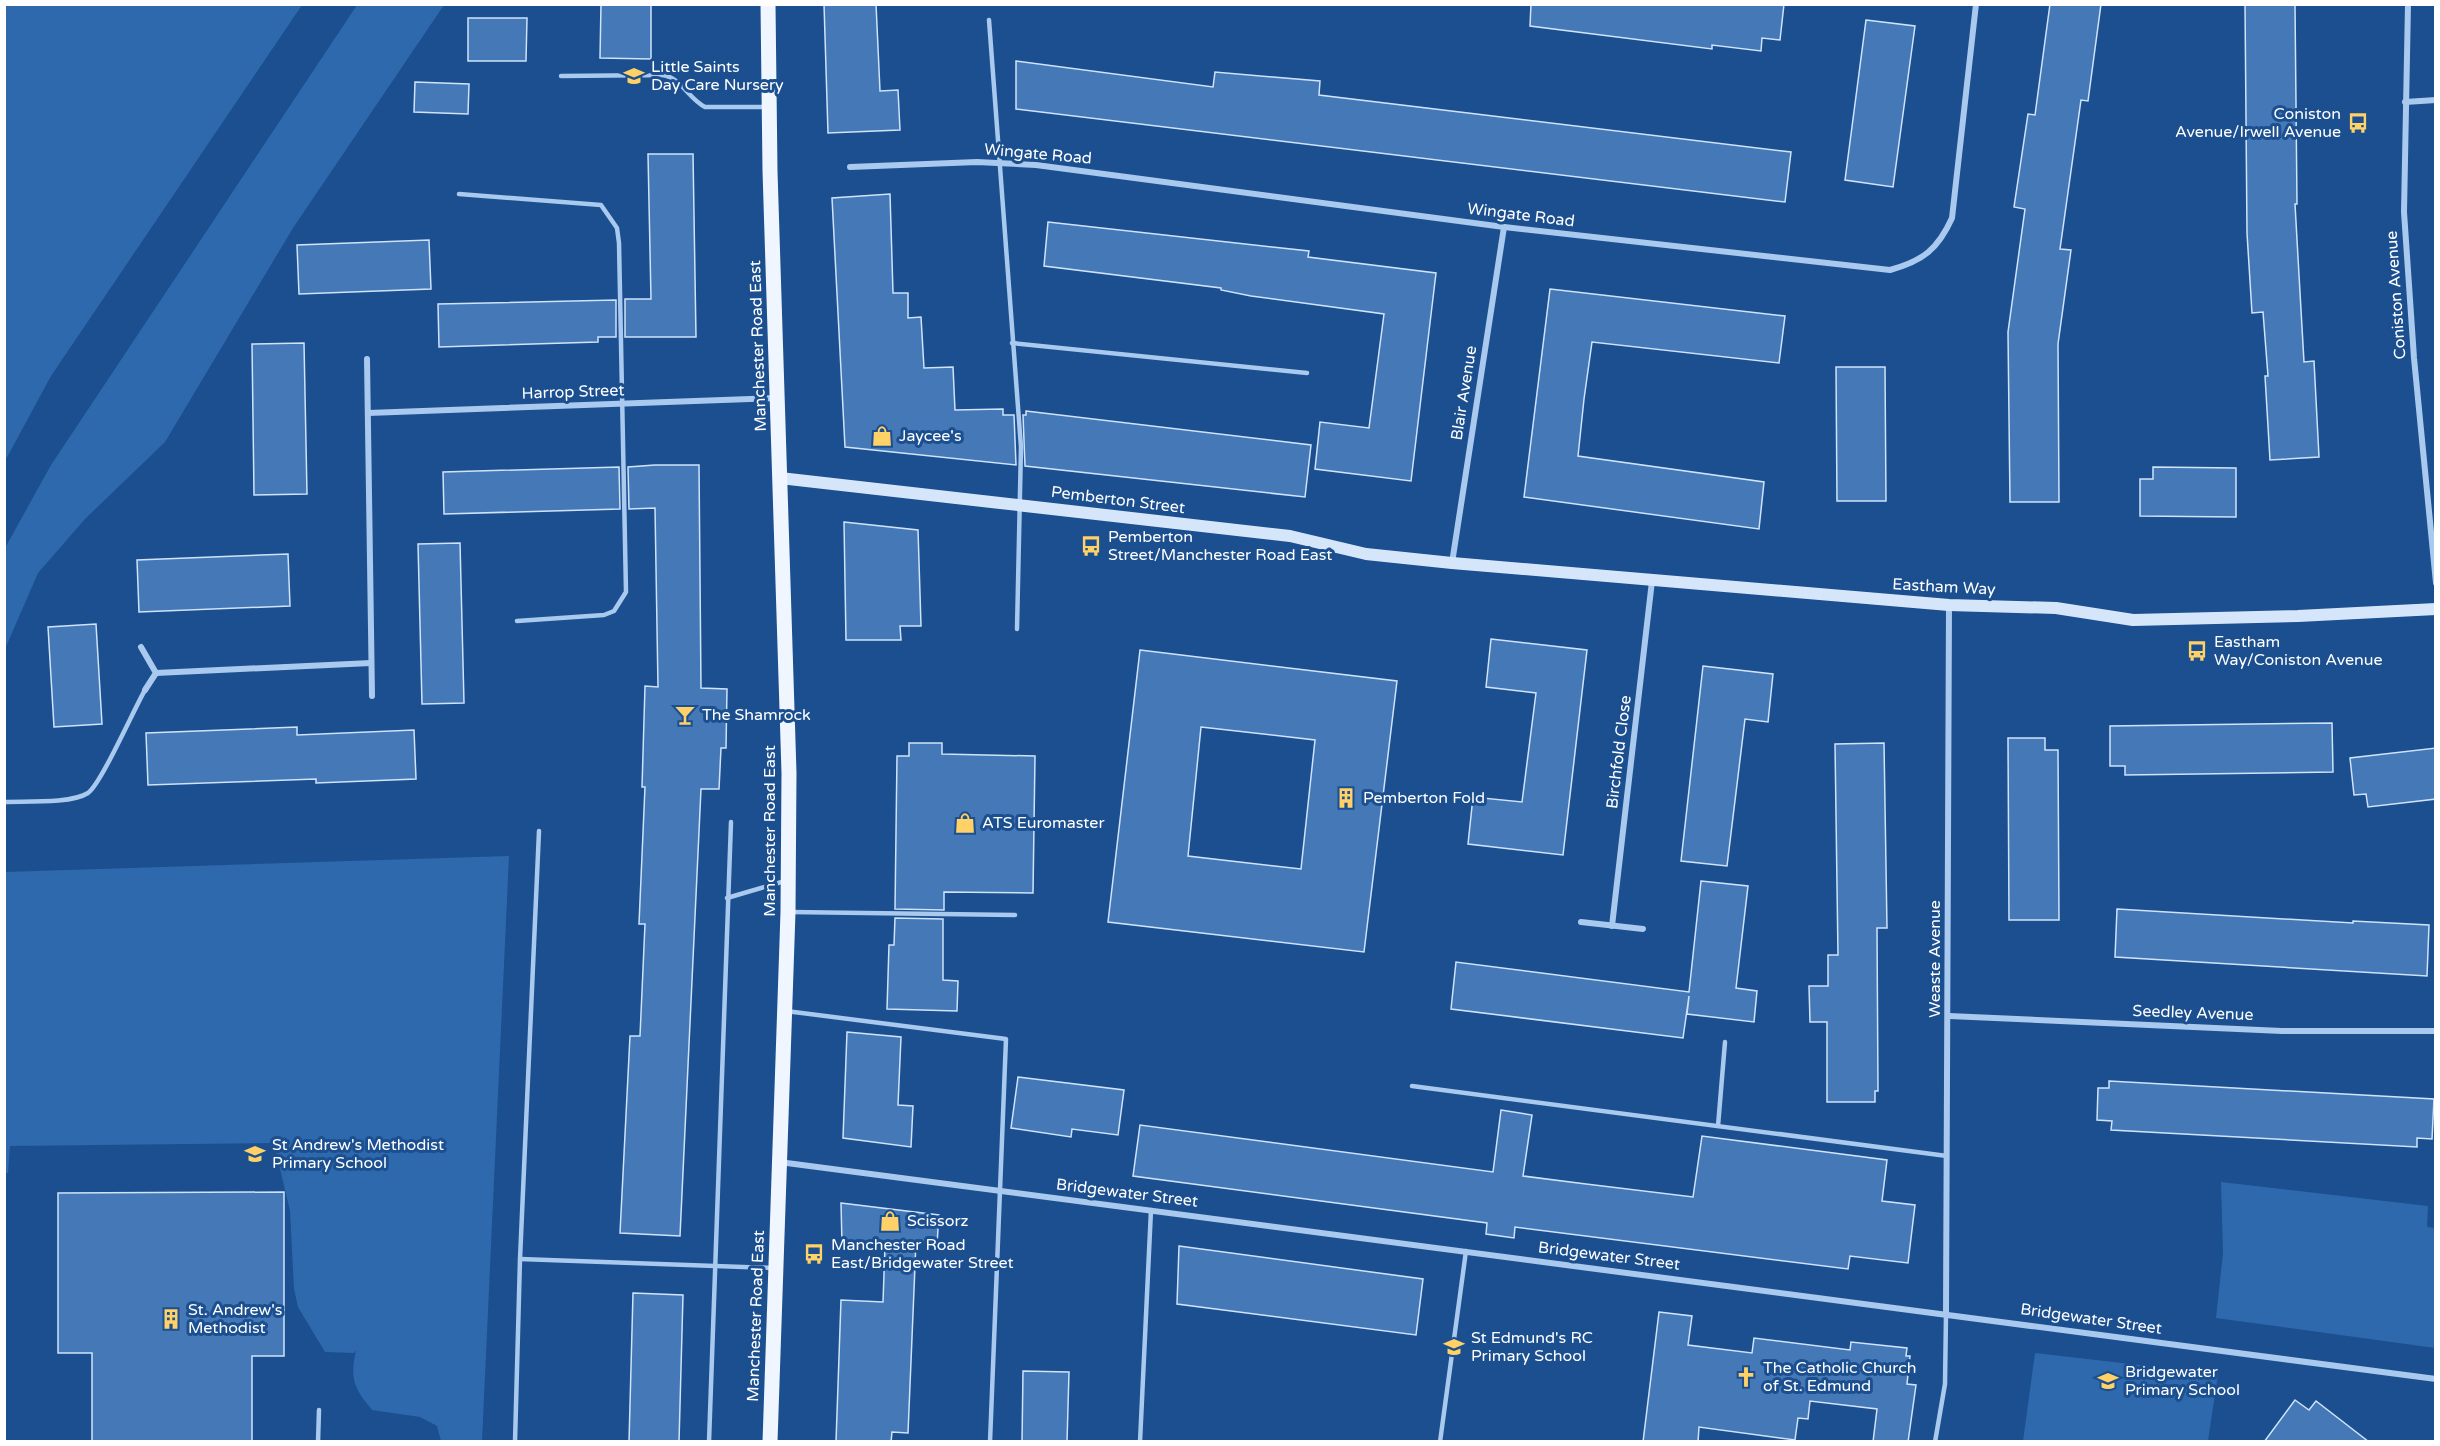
<svg xmlns="http://www.w3.org/2000/svg" width="2440" height="1446" font-family="'Varela Round',sans-serif">
	<rect width="100%" height="100%" fill="#1b4f8f"/>
	<g fill="#2e69ad">
		<polygon points="4,5 302,5 51,376 5,461"/>
		<polygon points="357,5 444,5 293,228 165,442 85,519 38,573 5,649 5,548 51,465"/>
		<path d="M 509,856 L 482,1441 L 441,1441 L 437,1426 L 420,1417 L 372,1410 C 353,1387 350,1379 356,1350 L 354,1353 L 325,1352 L 298,1307 L 294,1289 L 290,1211 L 274,1143 L 10,1146 L 8,1173 L 5,1173 L 5,872 Z"/>
		<polygon points="2221,1182 2428,1206 2427,1227 2435,1228 2435,1348 2216,1318 2223,1253"/>
		<polygon points="2035,1353 2218,1374 2208,1441 2023,1441"/>
	</g>
	<g fill="#4478b7" stroke="#cfe3fa" stroke-width="1.5" fill-rule="evenodd">
		<polygon points="601,4 651,4 651,59 600,58"/>
		<polygon points="824,4 876,4 880,91 898,90 900,130 828,133"/>
		<polygon points="1531,4 1784,4 1780,40 1762,38 1761,51 1712,45 1712,49 1530,26"/>
		<polygon points="2050,4 2101,4 2088,101 2081,100 2060,249 2071,250 2058,344 2059,502 2010,502 2008,332 2025,209 2014,207 2028,114 2035,115"/>
		<polygon points="2245,4 2295,4 2297,204 2295,204 2299,275 2304,362 2314,361 2319,457 2270,460 2265,376 2268,376 2263,312 2252,313 2247,233"/>
		<polygon points="468,18 527,18 526,61 468,61"/>
		<polygon points="1866,20 1915,26 1893,187 1845,180"/>
		<polygon points="1016,61 1213,87 1215,72 1320,81 1319,95 1791,152 1785,202 1016,109"/>
		<polygon points="415,82 469,84 468,114 414,112"/>
		<polygon points="648,154 693,154 696,337 625,337 625,299 651,299"/>
		<polygon points="890,194 893,293 908,293 908,318 921,317 924,368 953,367 955,410 1003,409 1003,415 1014,415 1016,465 845,447 832,198"/>
		<polygon points="1048,222 1309,251 1308,257 1436,273 1411,481 1315,469 1320,422 1369,428 1384,314 1251,296 1221,290 1221,288 1044,266"/>
		<polygon points="429,240 431,289 299,294 297,245"/>
		<polygon points="1550,289 1785,316 1779,363 1592,342 1584,399 1578,456 1764,482 1759,529 1524,497"/>
		<polygon points="616,300 616,337 598,337 598,342 439,347 438,304"/>
		<polygon points="304,343 307,494 254,495 252,344"/>
		<polygon points="1836,367 1885,367 1886,501 1837,501"/>
		<polygon points="1026,411 1311,445 1305,497 1025,466 1023,415 1026,415"/>
		<polygon points="655,465 699,465 701,688 727,689 726,748 721,748 719,789 701,789 680,1236 620,1233 630,1036 640,1036 645,924 639,924 645,787 642,787 645,686 658,687 655,508 629,509 628,467"/>
		<polygon points="619,467 620,509 444,514 443,472"/>
		<polygon points="2153,467 2236,468 2236,517 2140,516 2140,479 2153,479"/>
		<polygon points="844,522 918,530 921,626 900,626 901,640 846,640"/>
		<polygon points="460,543 464,703 422,704 418,544"/>
		<polygon points="288,554 290,606 139,612 137,560"/>
		<polygon points="96,624 102,724 54,727 48,627"/>
		<polygon points="1491,639 1587,650 1563,855 1468,844 1473,797 1522,802 1536,693 1486,687"/>
		<path d="M 1140,650 L 1397,681 L 1364,952 L 1108,922 ZM 1201,727 L 1315,740 L 1301,869 L 1188,856 Z"/>
		<polygon points="1703,666 1773,674 1768,722 1745,719 1727,866 1681,861"/>
		<polygon points="2332,723 2333,772 2125,775 2125,766 2110,766 2110,726"/>
		<polygon points="297,727 297,735 414,730 416,779 316,783 316,779 148,785 146,733"/>
		<polygon points="2008,738 2045,738 2045,750 2058,750 2059,920 2009,920"/>
		<polygon points="909,743 942,743 942,754 1035,756 1033,893 944,892 944,910 895,909 897,756 909,756"/>
		<polygon points="1884,743 1887,928 1877,928 1878,1091 1875,1091 1875,1102 1827,1102 1827,1022 1810,1022 1809,986 1828,986 1828,955 1838,955 1835,744"/>
		<polygon points="2436,748 2436,799 2368,807 2366,794 2354,795 2350,758"/>
		<polygon points="1701,881 1748,886 1736,988 1757,991 1754,1022 1687,1014 1689,996 1683,1038 1451,1009 1456,962 1689,992"/>
		<polygon points="2117,909 2353,923 2353,921 2429,925 2427,976 2115,957"/>
		<polygon points="895,918 943,919 943,980 958,981 957,1011 887,1009 889,945 894,945"/>
		<polygon points="847,1032 901,1037 898,1105 913,1106 911,1147 843,1138"/>
		<polygon points="1018,1077 1124,1090 1118,1135 1072,1129 1071,1137 1011,1128"/>
		<polygon points="2109,1081 2434,1099 2432,1139 2417,1138 2417,1147 2111,1130 2112,1121 2097,1120 2098,1088 2109,1088"/>
		<polygon points="1501,1110 1532,1115 1523,1176 1586,1184 1693,1197 1702,1136 1887,1160 1882,1201 1915,1205 1908,1263 1850,1256 1848,1269 1515,1227 1514,1238 1486,1234 1487,1223 1133,1176 1140,1125 1493,1172"/>
		<polygon points="284,1192 284,1356 252,1356 252,1442 92,1442 92,1353 58,1353 58,1193"/>
		<polygon points="841,1203 939,1215 937,1244 916,1242 908,1433 892,1432 891,1442 836,1442 841,1300 883,1302 885,1246 842,1244"/>
		<polygon points="1179,1246 1423,1279 1416,1335 1177,1304"/>
		<polygon points="633,1293 683,1295 679,1442 629,1442"/>
		<polygon points="1659,1312 1692,1316 1688,1345 1752,1353 1754,1338 1850,1350 1851,1342 1907,1348 1906,1356 1910,1356 1907,1384 1916,1385 1908,1442 1873,1442 1877,1409 1810,1401 1808,1419 1798,1418 1795,1440 1699,1427 1698,1442 1643,1442"/>
		<polygon points="1023,1371 1069,1372 1067,1442 1022,1442"/>
		<polygon points="2295,1400 2309,1410 2316,1401 2369,1442 2264,1442"/>
	</g>
	<g fill="none" stroke-linecap="round" stroke-linejoin="round">
		<g stroke="#a9c9ee" stroke-width="4.5">
			<polyline points="989,20 1021,447 1017,629"/>
			<path d="M 561,76 L 663,75 C 681,78 689,99 705,107 L 768,107"/>
			<polyline points="459,194 601,205 617,228 619,243 626,592 614,611 604,615 517,621"/>
			<polyline points="1012,343 1307,373"/>
			<path d="M 4,802 C 25,801 71,804 88,793 C 101,784 134,709 145,690"/>
			<polyline points="727,898 785,881"/>
			<polyline points="790,912 1015,915"/>
			<polyline points="786,1011 1006,1039 990,1442"/>
			<polyline points="1412,1086 1947,1156"/>
			<polyline points="1718,1126 1725,1042"/>
			<polyline points="520,1259 773,1268"/>
			<polyline points="318,1442 319,1410"/>
			<polyline points="515,1442 520,1259 539,831"/>
			<polyline points="709,1442 731,822"/>
			<polyline points="1140,1442 1151,1210"/>
			<polyline points="1440,1442 1466,1251"/>
			<polyline points="1935,1442 1945,1384 1946,1314"/>
		</g>
		<g stroke="#a9c9ee" stroke-width="6">
			<polyline points="2408,4 2404,212 2414,358 2436,583"/>
			<polyline points="2405,102 2436,100"/>
			<path d="M 850,167 L 977,162 L 1036,165 L 1504,227 L 1890,270 C 1923,261 1938,249 1952,218 L 1976,4"/>
			<polyline points="367,359 372,696"/>
			<polyline points="368,413 775,398"/>
			<polyline points="1452,563 1504,227"/>
			<polyline points="141,647 156,673 145,690"/>
			<polyline points="156,673 371,663"/>
			<polyline points="1581,922 1643,929"/>
			<polyline points="1612,926 1652,581"/>
			<polyline points="1949,1016 2282,1031 2436,1031"/>
			<polyline points="779,1162 2436,1379"/>
			<polyline points="1946,1314 1949,605"/>
		</g>
		<polyline stroke="#d6e6fa" stroke-width="12" points="780,478 1290,536 1366,554 1452,563 1949,605 2056,608 2133,620 2298,616 2436,609"/>
		<polyline stroke="#f0f6ff" stroke-width="15" points="768,4 770,171 789,773 788,912 770,1442"/>
	</g>
	<defs>
		<g id="school-bare" transform="scale(1.62)"><path d="M0-5L7-2L0 1L-7-2ZM-4 1L0 2.5L4 1V4Q0 6-4 4Z" fill="#ffd166" stroke="#1b4f8f" stroke-width="2.5" paint-order="stroke"/></g>
		<g id="bus-bare" transform="scale(1.62)"><path d="M-5-6H5V4H4V6H2V4H-2V6H-4V4H-5ZM-3.5-4V0h7V-4ZM-3.5 1.2v1.5H-2V1.2ZM2 1.2v1.5H3.5V1.2Z" fill="#ffd166" stroke="#1b4f8f" stroke-width="2.5" paint-order="stroke"/></g>
		<g id="shop-bare" transform="scale(1.62)"><path d="M-5-2.5h2.3a2.7 3.5 0 0 1 5.4 0H5L5.5 6h-11ZM-1.5-2.5h3a1.5 2.3 0 0 0-3 0Z" fill="#ffd166" stroke="#1b4f8f" stroke-width="2.5" paint-order="stroke"/></g>
		<g id="bar-bare" transform="scale(1.62)"><path d="M-6-5H6L.8 .8V4.5H3.5V6h-7V4.5H-.8V.8Z" fill="#ffd166" stroke="#1b4f8f" stroke-width="2.5" paint-order="stroke"/></g>
		<g id="building-bare" transform="scale(1.62)"><path d="M-4-6H4V6H1V3H-1V6H-4ZM-2.5-4.3h1.7v1.8h-1.7ZM.8-4.3h1.7v1.8H.8ZM-2.5-1h1.7V.8h-1.7ZM.8-1h1.7V.8H.8Z" fill="#ffd166" stroke="#1b4f8f" stroke-width="2.5" paint-order="stroke"/></g>
		<g id="church-bare" transform="scale(1.62)"><path d="M-1.2-6h2.4v3.5h3.3v2.4h-3.3V6h-2.4V-.1h-3.3v-2.4h3.3Z" fill="#ffd166" stroke="#1b4f8f" stroke-width="2.5" paint-order="stroke"/></g>
	</defs>
	<g fill-rule="evenodd">
		<use href="#school-bare" x="634" y="76"/>
		<use href="#bus-bare" x="2358" y="123"/>
		<use href="#shop-bare" x="882" y="436"/>
		<use href="#bus-bare" x="1091" y="546"/>
		<use href="#bus-bare" x="2197" y="651"/>
		<use href="#bar-bare" x="685" y="715"/>
		<use href="#building-bare" x="1346" y="798"/>
		<use href="#shop-bare" x="965" y="823"/>
		<use href="#school-bare" x="255" y="1154"/>
		<use href="#shop-bare" x="890" y="1221"/>
		<use href="#bus-bare" x="814" y="1254"/>
		<use href="#building-bare" x="171" y="1319"/>
		<use href="#school-bare" x="1454" y="1347"/>
		<use href="#church-bare" x="1746" y="1377"/>
		<use href="#school-bare" x="2108" y="1381"/>
	</g>
	<g text-anchor="middle" dominant-baseline="central" stroke-width="6" stroke-linejoin="round" paint-order="stroke">
		<g font-size="16" fill="#fff" stroke="#1b4f8f" text-anchor="start">
			<text x="651" y="67">Little Saints<tspan x="651" dy="18">Day Care Nursery</tspan></text>
			<text x="2341" y="114" text-anchor="end">Coniston<tspan x="2341" dy="18">Avenue/Irwell Avenue</tspan></text>
			<text x="899" y="436">Jaycee's</text>
			<text x="1108" y="537">Pemberton<tspan x="1108" dy="18">Street/Manchester Road East</tspan></text>
			<text x="2214" y="642">Eastham<tspan x="2214" dy="18">Way/Coniston Avenue</tspan></text>
			<text x="702" y="715">The Shamrock</text>
			<text x="1363" y="798">Pemberton Fold</text>
			<text x="982" y="823">ATS Euromaster</text>
			<text x="272" y="1145">St Andrew's Methodist<tspan x="272" dy="18">Primary School</tspan></text>
			<text x="907" y="1221">Scissorz</text>
			<text x="831" y="1245">Manchester Road<tspan x="831" dy="18">East/Bridgewater Street</tspan></text>
			<text x="188" y="1310">St. Andrew's<tspan x="188" dy="18">Methodist</tspan></text>
			<text x="1471" y="1338">St Edmund's RC<tspan x="1471" dy="18">Primary School</tspan></text>
			<text x="1763" y="1368">The Catholic Church<tspan x="1763" dy="18">of St. Edmund</tspan></text>
			<text x="2125" y="1372">Bridgewater<tspan x="2125" dy="18">Primary School</tspan></text>
		</g>
		<g font-size="16" fill="#fff" stroke="#1b4f8f">
			<text transform="translate(1038 154) rotate(5)">Wingate Road</text>
			<text transform="translate(1521 215) rotate(7)">Wingate Road</text>
			<text transform="translate(2396 295) rotate(-94)">Coniston Avenue</text>
			<text transform="translate(758 346) rotate(-92)">Manchester Road East</text>
			<text transform="translate(573 392) rotate(-2)">Harrop Street</text>
			<text transform="translate(1464 393) rotate(-81)">Blair Avenue</text>
			<text transform="translate(1118 500) rotate(7)">Pemberton Street</text>
			<text transform="translate(1944 587) rotate(3)">Eastham Way</text>
			<text transform="translate(1619 752) rotate(-83)">Birchfold Close</text>
			<text transform="translate(770 831) rotate(-90)">Manchester Road East</text>
			<text transform="translate(1935 959) rotate(-90)">Weaste Avenue</text>
			<text transform="translate(2193 1013) rotate(2)">Seedley Avenue</text>
			<text transform="translate(1127 1193) rotate(7)">Bridgewater Street</text>
			<text transform="translate(1609 1256) rotate(7)">Bridgewater Street</text>
			<text transform="translate(756 1316) rotate(-88)">Manchester Road East</text>
			<text transform="translate(2091 1319) rotate(8)">Bridgewater Street</text>
		</g>
	</g>
	<rect width="2440" height="1446" fill="none" stroke="#ffffff" stroke-width="12"/>
</svg>
